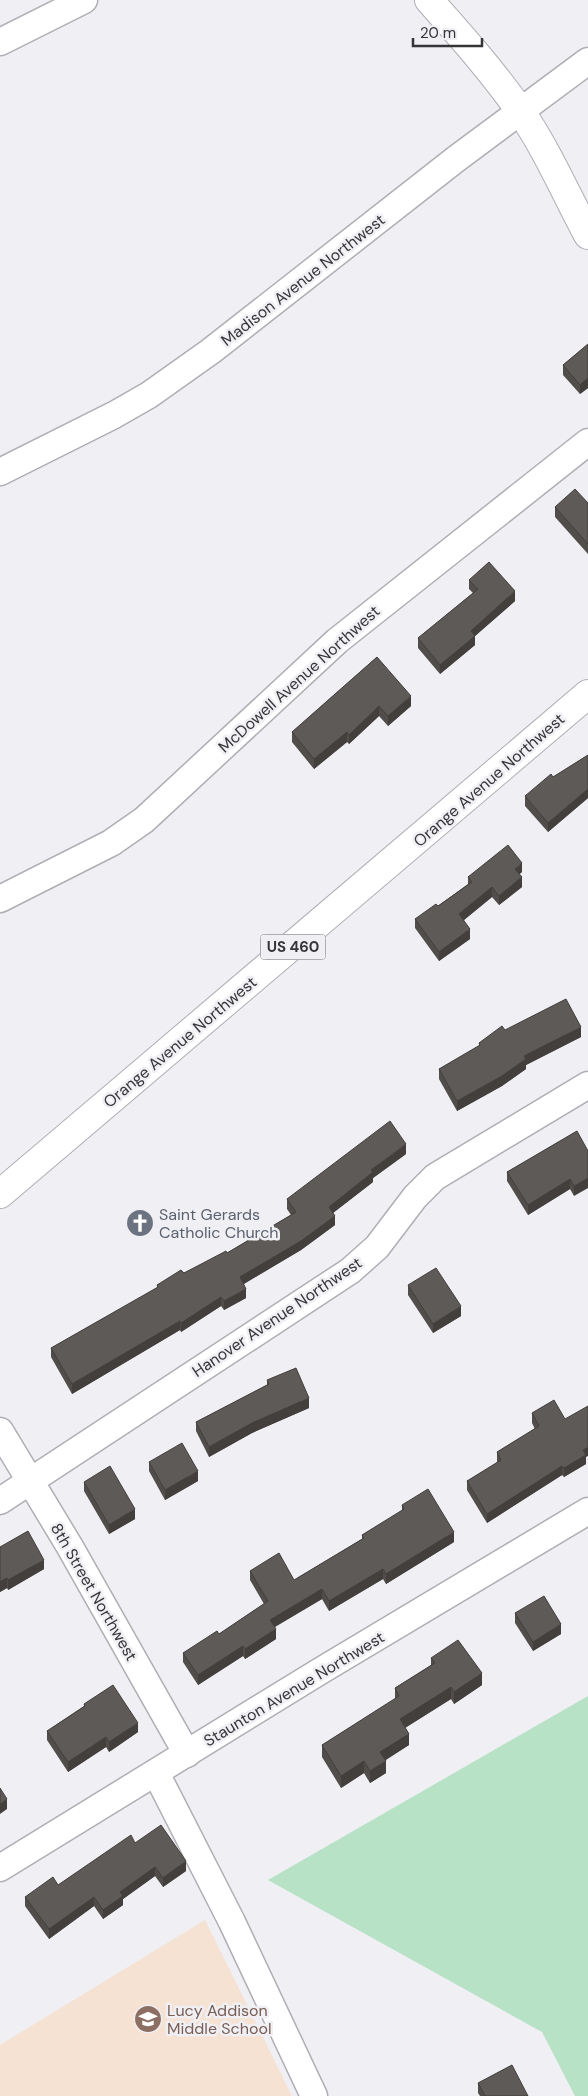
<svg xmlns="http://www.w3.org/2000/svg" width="588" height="2096" font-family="'DM Sans',sans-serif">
	<rect width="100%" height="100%" fill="#efeff4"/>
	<polygon fill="#f5e2d2" points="205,1920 292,2096 0,2096 0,2045"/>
	<polygon fill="#b7e2c5" points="588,1696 588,2096 575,2096 542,2032 268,1880"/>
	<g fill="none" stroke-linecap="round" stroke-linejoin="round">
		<g stroke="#afaeb3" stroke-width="29">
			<g id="street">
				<polyline points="0,42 84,0"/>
				<polyline points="0,472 114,415 149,395 211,351 456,159 588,61"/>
				<polyline points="0,899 111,843 144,820 337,641 588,442"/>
				<polyline points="0,1431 70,1547 187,1754"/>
				<polyline points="0,1501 350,1271 377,1247 415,1197 435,1177 588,1085"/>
				<polyline points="156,1773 232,1922 314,2096"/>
				<polyline points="0,1868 322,1670 588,1511"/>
			</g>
		</g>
		<g stroke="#afaeb3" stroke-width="30">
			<path id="secondary" d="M 429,0 C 461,36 493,72 521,112 C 547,150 566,194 588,235"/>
		</g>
		<g stroke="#afaeb3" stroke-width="30">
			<polyline id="primary" points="0,1194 588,694"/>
		</g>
		<use href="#street" stroke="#fff" stroke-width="26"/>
		<use href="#secondary" stroke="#fff" stroke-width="28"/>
		<use href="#primary" stroke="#fff" stroke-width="28"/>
	</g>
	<g fill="#514d4b">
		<polygon points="588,344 588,388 580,394 563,375 563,365"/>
		<polygon points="588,503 588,554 555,517 555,507"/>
		<polygon points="469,580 515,601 475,636 475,645 440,674 418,648 418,638 473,593 469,589"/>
		<polygon points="377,657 411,706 388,726 379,716 349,744 347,742 314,769 292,742 292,732"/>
		<polygon points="588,755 588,798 548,832 525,806 525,796 553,777"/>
		<polygon points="522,872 519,874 522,887 499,905 492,897 464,920 470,939 439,961 415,928 415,919 438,906 468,884 468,877"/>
		<polygon points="505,1030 581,1037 526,1065 526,1069 502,1086 457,1111 439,1079 439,1069 479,1046 479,1043"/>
		<polygon points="577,1131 574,1196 570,1189 528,1215 507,1181 507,1172"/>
		<polygon points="406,1154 373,1178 373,1182 333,1213 335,1225 301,1250 244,1284 246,1298 224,1310 221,1306 181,1332 180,1330 72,1394 51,1357 51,1348 157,1288 157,1285 227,1253 291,1215 287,1209 287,1199"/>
		<polygon points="408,1285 461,1316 433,1333 408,1295"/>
		<polygon points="267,1380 309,1408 252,1433 209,1457 196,1431 196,1422 267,1385"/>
		<polygon points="532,1413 586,1457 586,1464 564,1477 562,1475 487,1523 467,1490 467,1481 497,1463 497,1452 535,1429 532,1423"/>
		<polygon points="149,1462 198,1481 165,1500 149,1471"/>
		<polygon points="84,1482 135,1519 109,1534 84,1491"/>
		<polygon points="402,1505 454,1542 386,1584 383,1579 329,1611 322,1599 274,1627 276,1639 245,1659 243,1656 198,1685 183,1662 183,1653 219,1634 264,1604 250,1580 250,1571 294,1580 362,1539 362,1535 402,1511"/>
		<polygon points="0,1547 44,1569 8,1590 7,1588 0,1592"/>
		<polygon points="515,1613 561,1634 533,1651 515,1623"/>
		<polygon points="431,1658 482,1685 454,1704 451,1699 405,1728 409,1745 386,1760 386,1773 370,1783 364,1773 341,1788 322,1757 322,1745 395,1699 395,1688 431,1665"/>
		<polygon points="84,1704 138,1732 109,1752 106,1747 68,1772 47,1740 47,1731 84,1706"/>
		<polygon points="135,1843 186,1871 163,1887 155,1876 123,1899 123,1905 103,1919 94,1906 49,1939 25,1906 25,1897 58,1885"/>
		<polygon points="478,2083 528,2096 480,2096 478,2093"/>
	</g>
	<g fill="#423f3d">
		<polygon points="588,378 588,388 580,394 580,385"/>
		<polygon points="515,591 515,601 475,636 475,645 440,674 440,665 471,631"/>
		<polygon points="411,696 411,706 388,726 388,716"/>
		<polygon points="379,706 379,716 349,744 349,735"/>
		<polygon points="347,732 347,742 314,769 314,759"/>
		<polygon points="588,789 588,798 548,832 548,823"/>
		<polygon points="522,863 522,872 515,878 515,869"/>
		<polygon points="522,877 522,887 499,905 499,896"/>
		<polygon points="492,887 492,897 459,924 459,914"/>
		<polygon points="470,929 470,939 439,961 439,952"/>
		<polygon points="581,1027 581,1037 526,1065 526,1069 502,1086 457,1111 457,1101 524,1056"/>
		<polygon points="406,1144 406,1154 373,1178 373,1182 329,1216 329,1207 371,1170"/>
		<polygon points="588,1178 588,1188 574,1196 574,1186"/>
		<polygon points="570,1179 570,1189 528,1215 528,1205"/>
		<polygon points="335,1216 335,1225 301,1250 240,1286 240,1277"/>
		<polygon points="246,1289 246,1298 224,1310 224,1301"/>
		<polygon points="221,1297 221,1306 181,1332 181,1323"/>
		<polygon points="461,1306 461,1316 433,1333 433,1324"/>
		<polygon points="180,1321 180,1330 72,1394 72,1384"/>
		<polygon points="309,1398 309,1408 252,1433 209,1457 209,1447 252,1423"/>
		<polygon points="588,1447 588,1456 586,1457 586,1464 564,1477 564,1468 583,1450"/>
		<polygon points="562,1466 562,1475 487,1523 487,1514"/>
		<polygon points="198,1471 198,1481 165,1500 165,1490"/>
		<polygon points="135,1509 135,1519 109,1534 109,1525"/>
		<polygon points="454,1532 454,1542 386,1584 386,1574"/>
		<polygon points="44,1560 44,1569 8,1590 8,1580"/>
		<polygon points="383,1569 383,1579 329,1611 329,1601"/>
		<polygon points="7,1578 7,1588 0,1592 0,1582"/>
		<polygon points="322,1589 322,1599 270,1630 270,1620"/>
		<polygon points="561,1624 561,1634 533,1651 533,1642"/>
		<polygon points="276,1629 276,1639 245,1659 245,1649"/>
		<polygon points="243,1646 243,1656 198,1685 198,1675"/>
		<polygon points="482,1673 482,1685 454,1704 454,1692"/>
		<polygon points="451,1687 451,1699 400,1731 400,1719"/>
		<polygon points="138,1723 138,1732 109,1752 109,1742"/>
		<polygon points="409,1734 409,1745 380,1763 380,1752"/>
		<polygon points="106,1737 106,1747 68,1772 68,1762"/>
		<polygon points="364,1761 364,1773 341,1788 341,1776"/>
		<polygon points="386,1761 386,1773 370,1783 370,1771"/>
		<polygon points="7,1799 7,1809 0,1814 0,1804"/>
		<polygon points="186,1861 186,1871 163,1887 163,1878"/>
		<polygon points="155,1867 155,1876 123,1899 123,1905 103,1919 103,1910 120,1892"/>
		<polygon points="94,1897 94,1906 49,1939 49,1929"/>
	</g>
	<g fill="#5e5a57" stroke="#423f3d">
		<polygon points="588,344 588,378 580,385 563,365"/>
		<polygon points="575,489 588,503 588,544 555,507"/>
		<polygon points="489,562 515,591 471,631 475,636 440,665 418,638 478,589 469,580"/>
		<polygon points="377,657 411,696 388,716 379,706 349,735 347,732 314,759 292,732"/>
		<polygon points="588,755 588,789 548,823 525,796 551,774 553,777"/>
		<polygon points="508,845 522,863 515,869 522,877 499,896 492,887 459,914 470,929 439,952 415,919 436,904 438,906 472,882 468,877"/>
		<polygon points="566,999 581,1027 524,1056 526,1059 502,1076 457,1101 439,1069 480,1045 479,1043 502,1026 505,1030"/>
		<polygon points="390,1121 406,1144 371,1170 373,1172 329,1207 335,1216 301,1241 240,1277 246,1289 224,1301 221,1297 181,1323 180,1321 72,1384 51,1348 158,1287 157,1285 181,1270 184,1273 226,1251 227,1253 296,1212 287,1199"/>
		<polygon points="577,1131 588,1151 588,1178 574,1186 570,1179 528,1205 507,1172"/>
		<polygon points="436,1268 461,1306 433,1324 408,1285"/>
		<polygon points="296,1368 309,1398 252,1423 209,1447 196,1422 269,1384 267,1380"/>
		<polygon points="554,1400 565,1419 588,1406 588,1447 583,1450 586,1455 564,1468 562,1466 487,1514 467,1481 501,1460 497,1452 539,1426 532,1413"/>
		<polygon points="182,1443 198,1471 165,1490 149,1462"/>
		<polygon points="110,1466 135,1509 109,1525 84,1482"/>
		<polygon points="428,1489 454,1532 386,1574 383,1569 329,1601 322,1589 270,1620 276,1629 245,1649 243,1646 198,1675 183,1653 217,1631 219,1634 268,1601 250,1571 279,1553 294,1580 364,1538 362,1535 404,1509 402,1505"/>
		<polygon points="28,1531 44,1560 8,1580 7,1578 0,1582 0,1547"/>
		<polygon points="544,1596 561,1624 533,1642 515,1613"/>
		<polygon points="458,1640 482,1673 454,1692 451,1687 400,1719 409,1734 380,1752 386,1761 370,1771 364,1761 341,1776 322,1745 399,1696 395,1688 435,1663 431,1658"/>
		<polygon points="113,1685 138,1723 109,1742 106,1737 68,1762 47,1731 85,1706 84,1704"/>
		<polygon points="0,1788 7,1799 0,1804"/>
		<polygon points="161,1825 186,1861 163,1878 155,1867 120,1892 123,1896 103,1910 94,1897 49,1929 25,1897 53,1877 58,1885 131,1835 135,1843"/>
		<polygon points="512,2065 528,2096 485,2096 478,2083"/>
	</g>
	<defs>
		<g id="church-disc" transform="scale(1.4375)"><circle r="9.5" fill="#6b7280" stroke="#efeff4"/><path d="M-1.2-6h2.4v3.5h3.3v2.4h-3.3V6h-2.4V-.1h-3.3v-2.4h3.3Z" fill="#fff"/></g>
		<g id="school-disc" transform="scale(1.4375)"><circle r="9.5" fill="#8d6e63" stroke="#efeff4"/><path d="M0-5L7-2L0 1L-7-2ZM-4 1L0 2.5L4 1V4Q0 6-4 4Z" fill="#fff"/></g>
	</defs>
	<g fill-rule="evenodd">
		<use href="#church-disc" x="140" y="1223"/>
		<use href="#school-disc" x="148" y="2019"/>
	</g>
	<g text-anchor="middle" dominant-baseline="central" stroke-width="5" stroke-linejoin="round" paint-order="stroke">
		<rect fill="#efeff4" stroke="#6d6d70" stroke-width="1" x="260.5" y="934.5" width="65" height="25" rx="4"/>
		<g font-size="15" font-weight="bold" fill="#353537">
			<text x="293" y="947">US 460</text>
		</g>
		<g font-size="16" fill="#353537" stroke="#efeff4">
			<text transform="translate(303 280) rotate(-38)">Madison Avenue Northwest</text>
			<text transform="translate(299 679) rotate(-42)">McDowell Avenue Northwest</text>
			<text transform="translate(489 780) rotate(-41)">Orange Avenue Northwest</text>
			<text transform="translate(180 1042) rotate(-40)">Orange Avenue Northwest</text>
			<text transform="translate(277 1317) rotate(-34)">Hanover Avenue Northwest</text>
			<text transform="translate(94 1592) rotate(60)">8th Street Northwest</text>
			<text transform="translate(294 1689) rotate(-31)">Staunton Avenue Northwest</text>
		</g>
		<g font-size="16" fill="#5b616d" stroke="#efeff4" text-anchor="start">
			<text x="159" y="1214">Saint Gerards<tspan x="159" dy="18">Catholic Church</tspan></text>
		</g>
		<g font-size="16" fill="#785e54" stroke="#efeff4" text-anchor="start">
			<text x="167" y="2010">Lucy Addison<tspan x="167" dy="18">Middle School</tspan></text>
		</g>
	</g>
	<path d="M413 38v8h69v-8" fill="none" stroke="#353537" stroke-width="2.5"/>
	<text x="420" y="38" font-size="15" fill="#353537" stroke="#efeff4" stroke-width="4" paint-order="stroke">20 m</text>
</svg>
